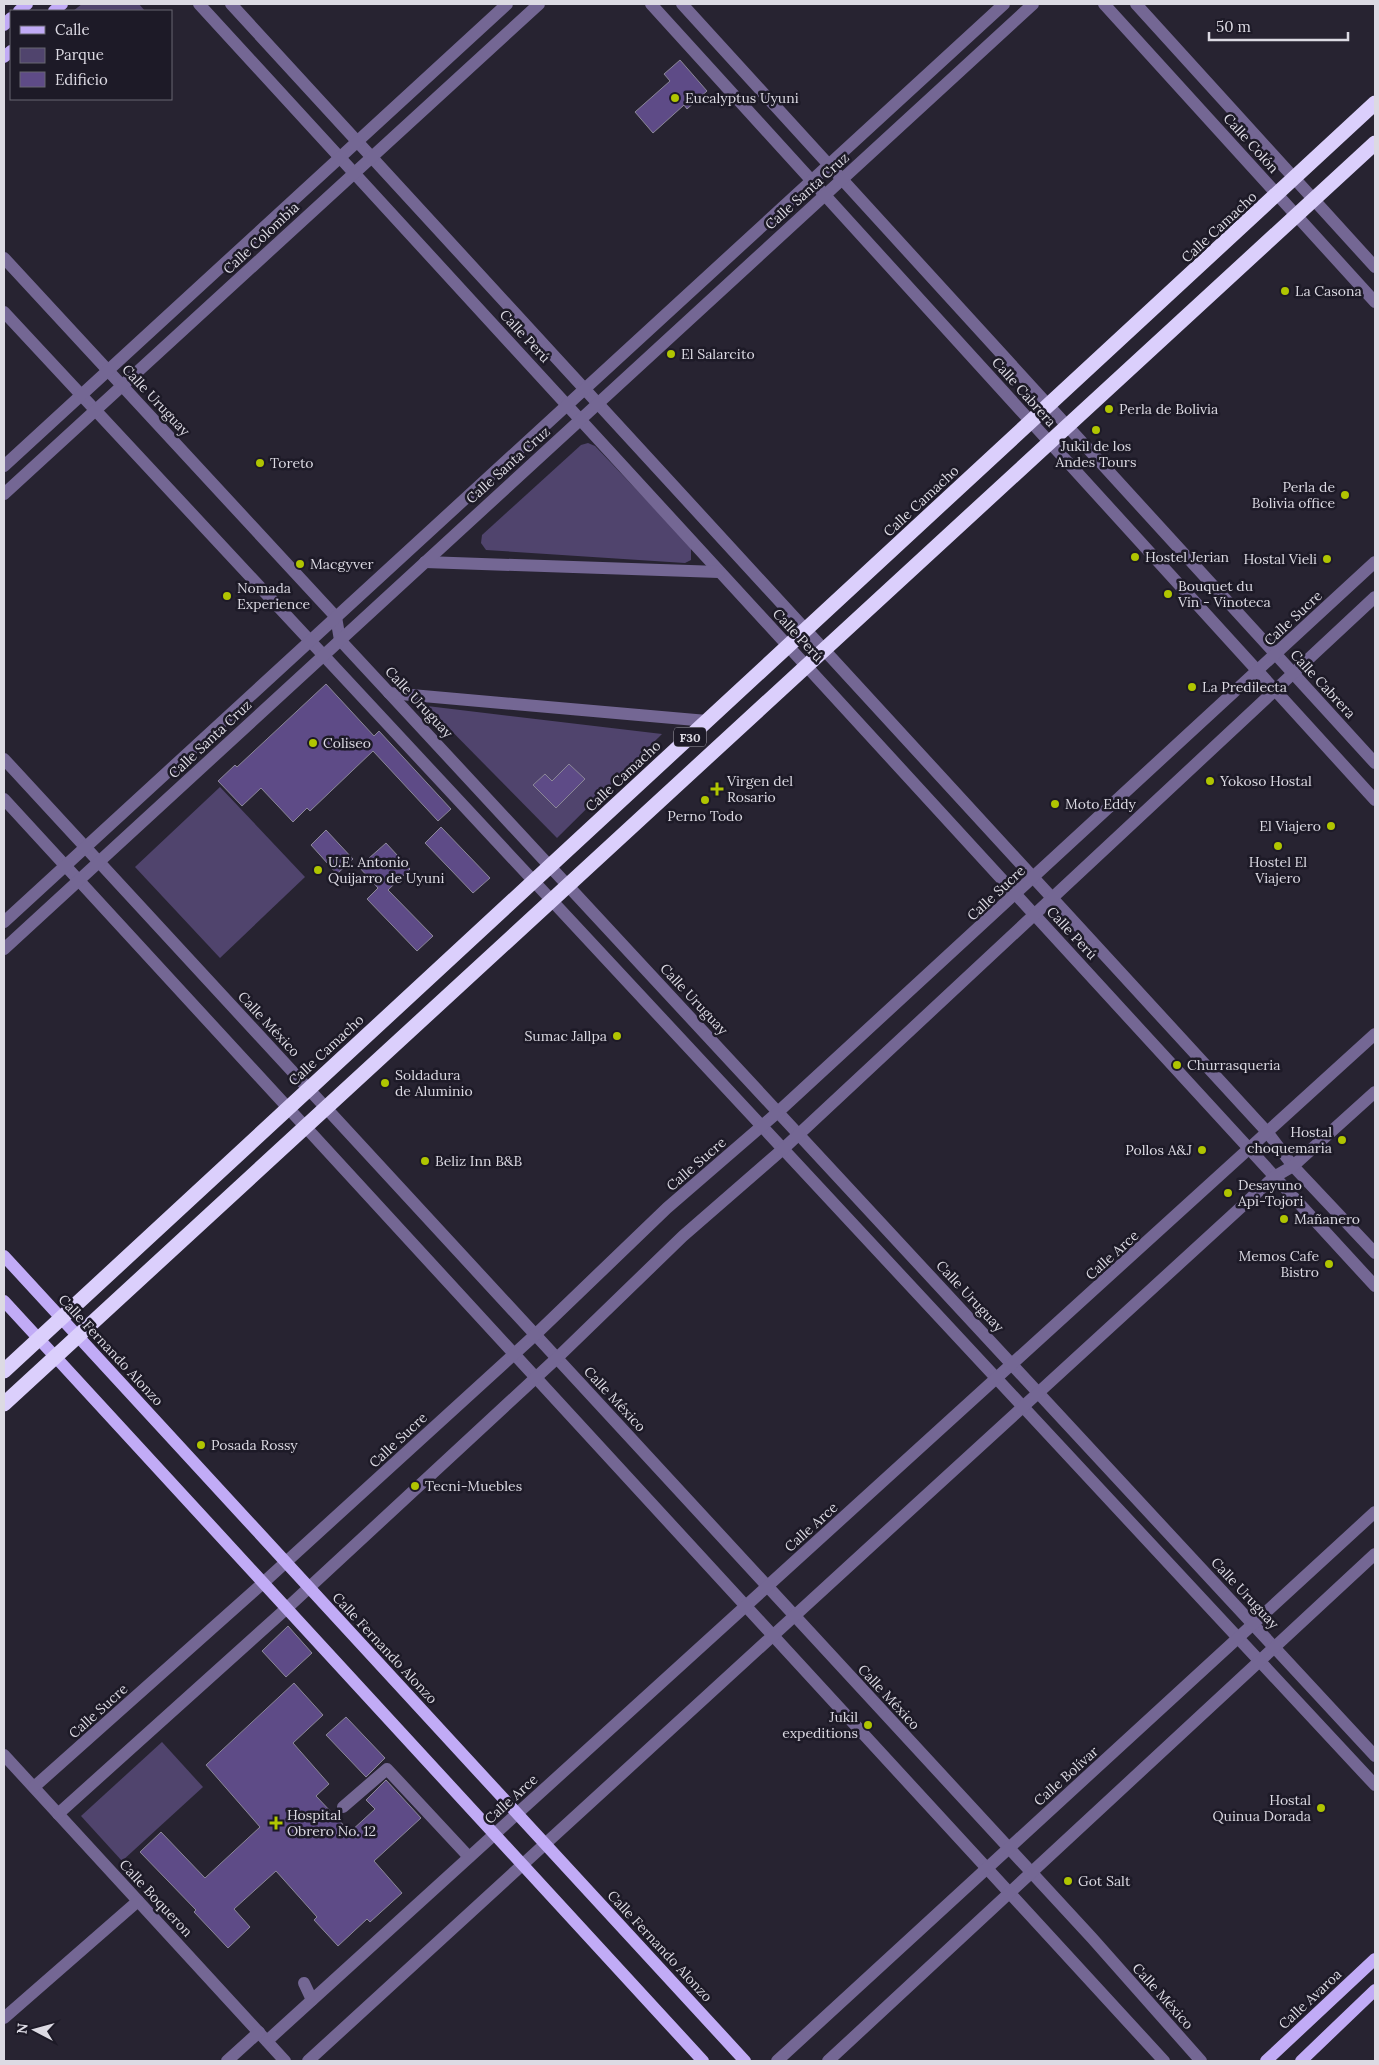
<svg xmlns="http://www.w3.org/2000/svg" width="1379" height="2065" font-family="Lora,serif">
	<rect width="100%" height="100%" fill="#272331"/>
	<g fill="#50446d">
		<polygon points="82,4 139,4 145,11 73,11"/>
		<polygon points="588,443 595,446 691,547 691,560 685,563 486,550 481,543 482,535 581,445"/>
		<polygon points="427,706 662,734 557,838"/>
		<polygon points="220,787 305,877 220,958 135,867"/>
		<polygon points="162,1742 203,1787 122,1861 81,1816"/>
	</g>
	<g fill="#5e4b87" stroke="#8b8798">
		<polygon points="680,60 707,91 687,109 684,105 653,133 635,112 670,81 664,74"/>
		<polygon points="326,684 374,736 379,731 451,809 438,821 373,751 310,811 307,808 293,822 261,788 242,806 218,781 235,765 237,767"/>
		<polygon points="569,764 585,779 556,808 533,785 545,774 552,781"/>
		<polygon points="441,827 490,878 473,893 425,843"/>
		<polygon points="326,830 353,859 337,874 311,845"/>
		<polygon points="386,843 410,869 388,890 433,936 417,951 367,899 378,888 359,867"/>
		<polygon points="288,1626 312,1653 286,1677 262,1651"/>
		<polygon points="294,1683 323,1715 293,1743 329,1784 316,1796 350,1832 375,1809 366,1800 386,1780 421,1818 374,1861 402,1893 370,1922 367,1919 338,1946 314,1920 317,1917 276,1871 234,1909 250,1927 228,1948 194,1912 196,1910 140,1852 161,1832 205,1878 260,1827 206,1765"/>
		<polygon points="346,1717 385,1758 366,1777 326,1735"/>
	</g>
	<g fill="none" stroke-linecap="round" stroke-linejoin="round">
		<g stroke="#746794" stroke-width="12">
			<polyline points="199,4 1375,1286"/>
			<polyline points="231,4 1268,1133 1293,1166 1375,1253"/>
			<polyline points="651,4 1375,800"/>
			<polyline points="682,4 1375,763"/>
			<polyline points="1104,4 1375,302"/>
			<polyline points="1136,4 1375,267"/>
			<polyline points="4,258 336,617 340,640 1375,1756"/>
			<polyline points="4,312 1375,1785"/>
			<polyline points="4,466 507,4"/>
			<polyline points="4,494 539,4"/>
			<polyline points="425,562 719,572"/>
			<polyline points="389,693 707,721"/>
			<polyline points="4,759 1092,1938 1201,2061"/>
			<polyline points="4,799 1164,2061"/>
			<polyline points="4,922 1004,4"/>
			<polyline points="4,949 1033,4"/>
			<polyline points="4,1755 285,2061"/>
			<polyline points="34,1787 263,1583 535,1335 667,1208 778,1112 1375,562"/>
			<polyline points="343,1807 387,1769 469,1857"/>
			<polyline points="58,1814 287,1608 557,1358 683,1236 783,1149 1375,597"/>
			<polyline points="304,1983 312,2000"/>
			<polyline points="4,2018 138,1901"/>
			<polyline points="267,2041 1375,1034"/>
			<polyline points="227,2061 259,2032"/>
			<polyline points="308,2061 1274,1177 1293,1166 1375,1092"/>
			<polyline points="777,2061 1375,1512"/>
			<polyline points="828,2061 1375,1554"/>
		</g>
		<g stroke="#c1abf6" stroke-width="12">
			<polyline points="19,11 27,4"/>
			<polyline points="54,11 62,4"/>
			<polyline points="4,25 11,18"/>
			<polyline points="4,57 11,51"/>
			<polyline points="4,1256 745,2061"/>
			<polyline points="4,1301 703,2061"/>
			<polyline points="1266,2061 1375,1959"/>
			<polyline points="1301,2061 1375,1990"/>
		</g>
		<g stroke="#dbcffc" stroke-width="15">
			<polyline points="4,1371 1375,103"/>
			<polyline points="4,1404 1375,143"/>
		</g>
	</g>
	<g fill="#b0c501" stroke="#1d1a27" stroke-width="2">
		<circle cx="675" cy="98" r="5"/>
		<circle cx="1285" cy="291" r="5"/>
		<circle cx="671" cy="354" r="5"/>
		<circle cx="1109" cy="409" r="5"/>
		<circle cx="1096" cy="430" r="5"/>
		<circle cx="260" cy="463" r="5"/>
		<circle cx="1345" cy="495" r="5"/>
		<circle cx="1135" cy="557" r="5"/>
		<circle cx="1327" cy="559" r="5"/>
		<circle cx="300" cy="564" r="5"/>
		<circle cx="1168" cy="594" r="5"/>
		<circle cx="227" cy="596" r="5"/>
		<circle cx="1192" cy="687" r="5"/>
		<circle cx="313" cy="743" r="5"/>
		<circle cx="1210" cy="781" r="5"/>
		<path d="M714.5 781.5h5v5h5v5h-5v5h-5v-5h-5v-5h5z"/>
		<circle cx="705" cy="800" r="5"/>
		<circle cx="1055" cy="804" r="5"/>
		<circle cx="1331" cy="826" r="5"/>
		<circle cx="1278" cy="846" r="5"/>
		<circle cx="318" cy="870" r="5"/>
		<circle cx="617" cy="1036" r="5"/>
		<circle cx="1177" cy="1065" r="5"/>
		<circle cx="385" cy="1083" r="5"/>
		<circle cx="1342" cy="1140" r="5"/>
		<circle cx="1202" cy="1150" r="5"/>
		<circle cx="425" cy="1161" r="5"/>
		<circle cx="1228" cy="1193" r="5"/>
		<circle cx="1284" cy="1219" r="5"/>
		<circle cx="1329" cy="1264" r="5"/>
		<circle cx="201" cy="1445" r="5"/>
		<circle cx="415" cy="1486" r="5"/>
		<circle cx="868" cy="1725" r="5"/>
		<circle cx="1321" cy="1808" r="5"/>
		<path d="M273.5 1815.5h5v5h5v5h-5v5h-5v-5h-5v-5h5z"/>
		<circle cx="1068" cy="1881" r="5"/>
	</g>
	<g text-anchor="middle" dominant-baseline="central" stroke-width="5" stroke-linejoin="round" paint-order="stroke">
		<rect fill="#1d1a27" stroke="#a3a0ab" stroke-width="1" x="674" y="727.5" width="32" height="19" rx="4"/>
		<g font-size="12" font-weight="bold" fill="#dcdae3">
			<text x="690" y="737">F30</text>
		</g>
		<g font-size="14" fill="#dcdae3" stroke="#1d1a27" text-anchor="start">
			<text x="685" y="98">Eucalyptus Uyuni</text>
			<text x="1295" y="291">La Casona</text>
			<text x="681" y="354">El Salarcito</text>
			<text x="1119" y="409">Perla de Bolivia</text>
			<text x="1096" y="446" text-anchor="middle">Jukil de los<tspan x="1096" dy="16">Andes Tours</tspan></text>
			<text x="270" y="463">Toreto</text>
			<text x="1335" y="487" text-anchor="end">Perla de<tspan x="1335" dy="16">Bolivia office</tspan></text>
			<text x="1145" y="557">Hostel Jerian</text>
			<text x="1317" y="559" text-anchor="end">Hostal Vieli</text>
			<text x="310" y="564">Macgyver</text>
			<text x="1178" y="586">Bouquet du<tspan x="1178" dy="16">Vin - Vinoteca</tspan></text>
			<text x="237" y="588">Nomada<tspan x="237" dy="16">Experience</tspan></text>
			<text x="1202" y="687">La Predilecta</text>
			<text x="323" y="743">Coliseo</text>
			<text x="727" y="781">Virgen del<tspan x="727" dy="16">Rosario</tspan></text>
			<text x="1220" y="781">Yokoso Hostal</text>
			<text x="1065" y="804">Moto Eddy</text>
			<text x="705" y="816" text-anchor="middle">Perno Todo</text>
			<text x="1321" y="826" text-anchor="end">El Viajero</text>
			<text x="328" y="862">U.E. Antonio<tspan x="328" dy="16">Quijarro de Uyuni</tspan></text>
			<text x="1278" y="862" text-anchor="middle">Hostel El<tspan x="1278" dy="16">Viajero</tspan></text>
			<text x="607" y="1036" text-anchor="end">Sumac Jallpa</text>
			<text x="1187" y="1065">Churrasqueria</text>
			<text x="395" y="1075">Soldadura<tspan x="395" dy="16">de Aluminio</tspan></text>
			<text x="1332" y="1132" text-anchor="end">Hostal<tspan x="1332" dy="16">choquemaria</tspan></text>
			<text x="1192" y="1150" text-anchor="end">Pollos A&amp;J</text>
			<text x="435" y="1161">Beliz Inn B&amp;B</text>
			<text x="1238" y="1185">Desayuno<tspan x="1238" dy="16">Api-Tojori</tspan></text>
			<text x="1294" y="1219">Mañanero</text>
			<text x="1319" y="1256" text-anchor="end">Memos Cafe<tspan x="1319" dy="16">Bistro</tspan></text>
			<text x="211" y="1445">Posada Rossy</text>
			<text x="425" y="1486">Tecni-Muebles</text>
			<text x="858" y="1717" text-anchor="end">Jukil<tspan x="858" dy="16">expeditions</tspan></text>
			<text x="1311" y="1800" text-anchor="end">Hostal<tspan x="1311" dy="16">Quinua Dorada</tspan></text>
			<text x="287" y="1815">Hospital<tspan x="287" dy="16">Obrero No. 12</tspan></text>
			<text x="1078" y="1881">Got Salt</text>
		</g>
		<g font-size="14" fill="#dcdae3" stroke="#1d1a27">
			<text transform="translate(1251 143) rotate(48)">Calle Colón</text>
			<text transform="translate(807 191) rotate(-42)">Calle Santa Cruz</text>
			<text transform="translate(1219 227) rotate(-43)">Calle Camacho</text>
			<text transform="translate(261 238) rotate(-43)">Calle Colombia</text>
			<text transform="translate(525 336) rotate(47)">Calle Perú</text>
			<text transform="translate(1024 392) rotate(48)">Calle Cabrera</text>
			<text transform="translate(156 400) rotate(47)">Calle Uruguay</text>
			<text transform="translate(508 465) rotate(-42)">Calle Santa Cruz</text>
			<text transform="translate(921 501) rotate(-43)">Calle Camacho</text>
			<text transform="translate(1293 618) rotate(-43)">Calle Sucre</text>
			<text transform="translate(798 635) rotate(47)">Calle Perú</text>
			<text transform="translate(1323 684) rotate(47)">Calle Cabrera</text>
			<text transform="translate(419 702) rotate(47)">Calle Uruguay</text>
			<text transform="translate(210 739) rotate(-43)">Calle Santa Cruz</text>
			<text transform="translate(623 776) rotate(-43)">Calle Camacho</text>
			<text transform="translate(996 893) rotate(-43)">Calle Sucre</text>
			<text transform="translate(1072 933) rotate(47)">Calle Perú</text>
			<text transform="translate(694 999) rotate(47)">Calle Uruguay</text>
			<text transform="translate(269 1024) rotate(47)">Calle México</text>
			<text transform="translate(326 1050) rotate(-43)">Calle Camacho</text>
			<text transform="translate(696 1164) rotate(-41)">Calle Sucre</text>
			<text transform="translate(1112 1255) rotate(-42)">Calle Arce</text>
			<text transform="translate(970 1296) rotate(47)">Calle Uruguay</text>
			<text transform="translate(111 1350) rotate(47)">Calle Fernando Alonzo</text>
			<text transform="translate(615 1399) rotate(47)">Calle México</text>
			<text transform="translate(398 1440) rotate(-43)">Calle Sucre</text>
			<text transform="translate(811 1527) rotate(-42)">Calle Arce</text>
			<text transform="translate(1245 1593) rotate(47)">Calle Uruguay</text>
			<text transform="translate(385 1648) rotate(47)">Calle Fernando Alonzo</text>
			<text transform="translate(889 1697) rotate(47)">Calle México</text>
			<text transform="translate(98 1711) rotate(-42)">Calle Sucre</text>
			<text transform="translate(1066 1776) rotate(-42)">Calle Bolívar</text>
			<text transform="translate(511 1799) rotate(-42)">Calle Arce</text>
			<text transform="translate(156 1898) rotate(47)">Calle Boqueron</text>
			<text transform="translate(660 1946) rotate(47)">Calle Fernando Alonzo</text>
			<text transform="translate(1163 1996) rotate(48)">Calle México</text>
			<text transform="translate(1310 1999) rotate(-43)">Calle Avaroa</text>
		</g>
	</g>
	<rect width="1379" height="2065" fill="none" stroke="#dcdae3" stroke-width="10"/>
	<rect x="10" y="10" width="162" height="90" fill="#1d1a27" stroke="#696772"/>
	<rect x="20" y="26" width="25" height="8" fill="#c1abf6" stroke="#696772"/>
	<text x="55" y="35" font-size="15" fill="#dcdae3">Calle</text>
	<rect x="20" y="48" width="25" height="15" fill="#50446d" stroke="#696772"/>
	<text x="55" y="60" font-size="15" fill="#dcdae3">Parque</text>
	<rect x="20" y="72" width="25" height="15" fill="#5e4b87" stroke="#696772"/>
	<text x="55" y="85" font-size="15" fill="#dcdae3">Edificio</text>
	<g transform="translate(35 2030) rotate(276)" stroke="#1d1a27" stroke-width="4" paint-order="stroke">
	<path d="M0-4L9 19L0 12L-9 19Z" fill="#dcdae3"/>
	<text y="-8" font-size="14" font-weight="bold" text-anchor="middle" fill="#dcdae3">N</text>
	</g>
	<path d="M1209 32v8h139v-8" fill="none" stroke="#dcdae3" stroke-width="2.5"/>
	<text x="1216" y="32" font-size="15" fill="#dcdae3" stroke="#1d1a27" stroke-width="4" paint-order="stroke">50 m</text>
</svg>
